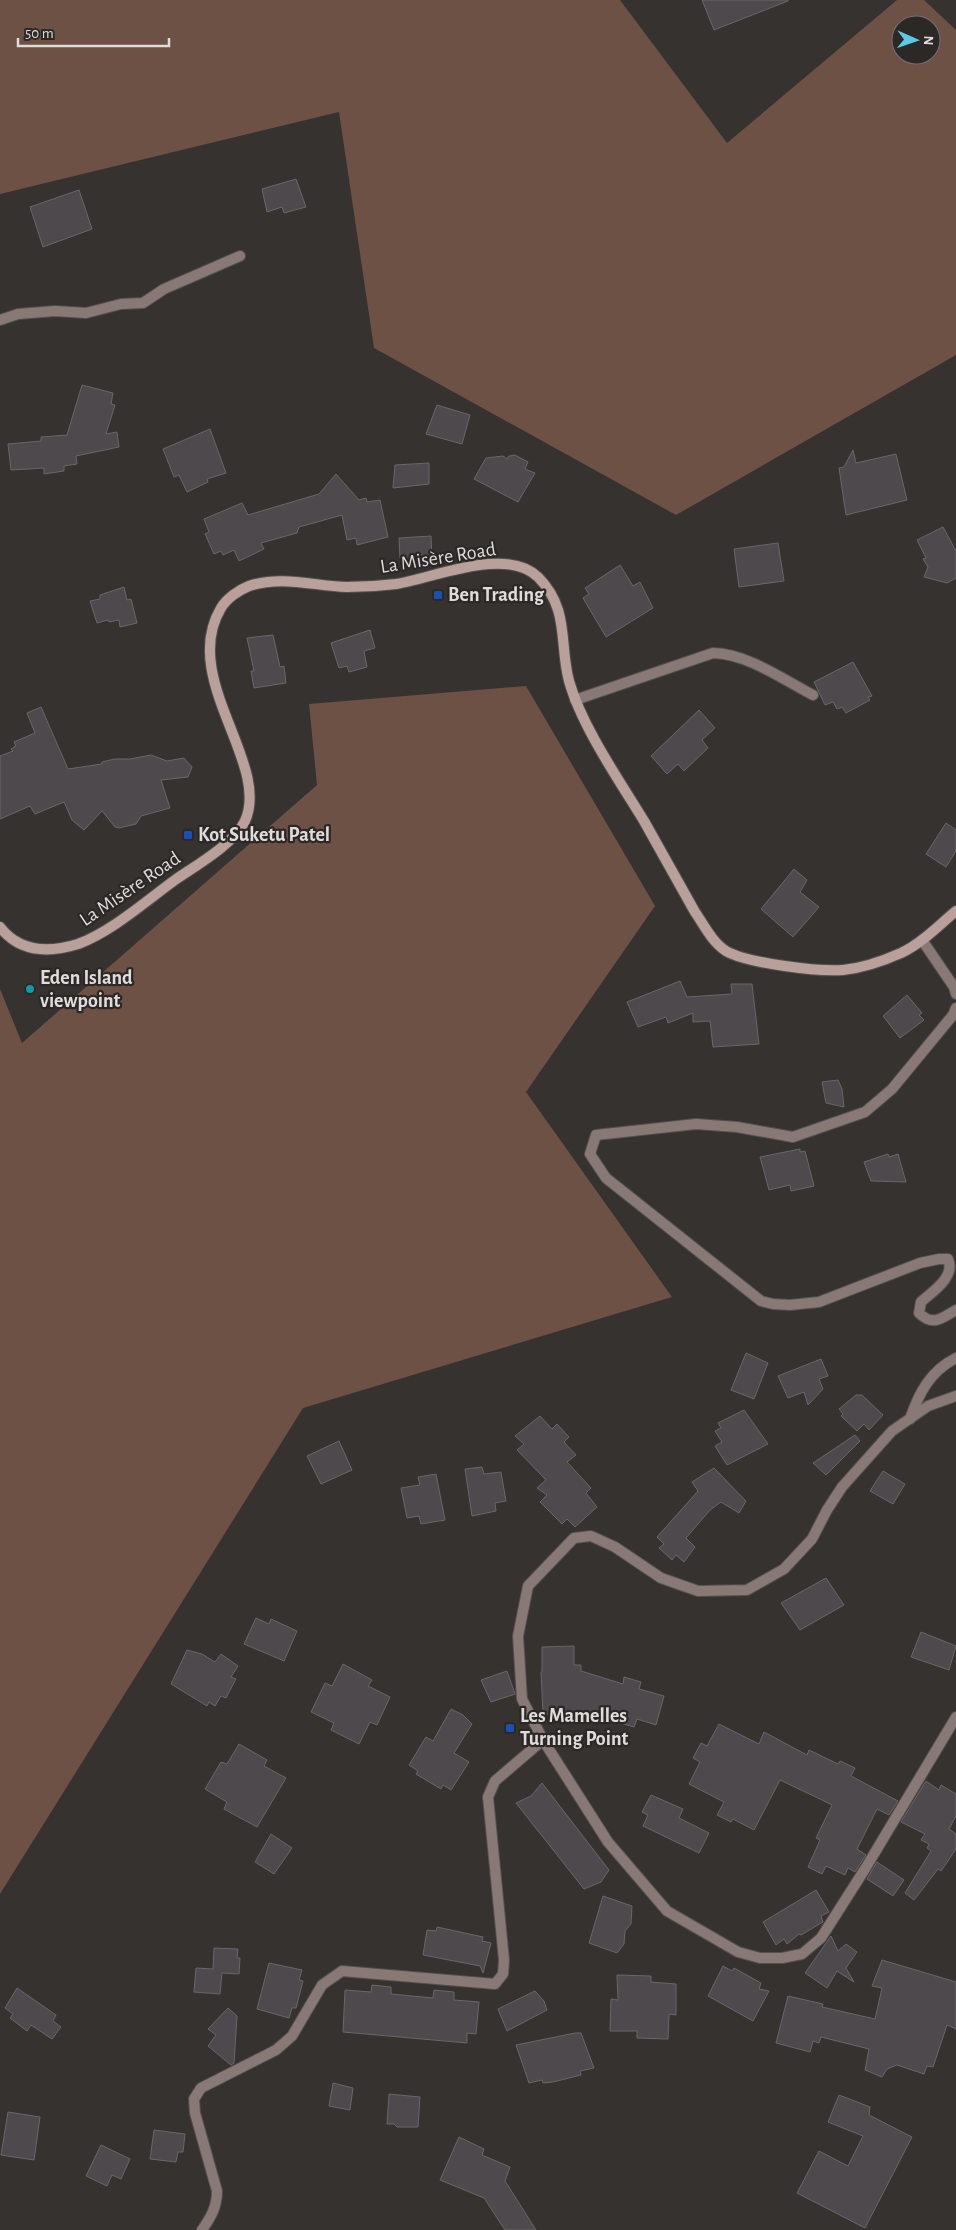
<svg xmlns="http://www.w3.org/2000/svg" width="956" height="2230" font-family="'Alegreya Sans',sans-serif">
	<rect width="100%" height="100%" fill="#363230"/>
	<g fill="#6d5145" fill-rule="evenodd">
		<path d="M 0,0 L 620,0 L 727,143 L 897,0 L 924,0 L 956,30 L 956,355 L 676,515 L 374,348 L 339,112 L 0,194 ZM 901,25 L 931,25 L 931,55 L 901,55 Z"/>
		<polygon points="526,686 655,906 526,1092 672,1297 303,1408 0,1894 0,989 22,1043 317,785 309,704"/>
	</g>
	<g fill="#4d494c" stroke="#6a6669">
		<polygon points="702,0 788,0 788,1 714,30"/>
		<polygon points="296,179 306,207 284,213 282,207 267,212 262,189"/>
		<polygon points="79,190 92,229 43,247 30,207"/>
		<polygon points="82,385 113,393 111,404 115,405 106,434 117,432 119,447 76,456 77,464 64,466 64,471 44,474 44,468 11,470 8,444 41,441 41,437 67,435"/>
		<polygon points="437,405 470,415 462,444 426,434"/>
		<polygon points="210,429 226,473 207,479 208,482 187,492 179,475 174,477 163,449"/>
		<polygon points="853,450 856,463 896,454 907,500 846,515 839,468 844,467"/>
		<polygon points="515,455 528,462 525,469 535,473 518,502 474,479 486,458 503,456 507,459 509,456"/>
		<polygon points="429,463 429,484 393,488 395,465"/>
		<polygon points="336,474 359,500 366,498 367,502 380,500 388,537 357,545 356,538 347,540 342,515 299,527 297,533 261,543 264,549 239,561 234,550 223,555 221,551 214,554 205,534 209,532 204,519 242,503 248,515 319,494"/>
		<polygon points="943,527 956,551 956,578 947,583 924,577 928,567 923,559 926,558 917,540"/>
		<polygon points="431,536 432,559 402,562 402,558 400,558 399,538"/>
		<polygon points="778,543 784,581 739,587 734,549"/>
		<polygon points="620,565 633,586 640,582 653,608 606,637 583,598 589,594 585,588"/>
		<polygon points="124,587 127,600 131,599 137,623 120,627 119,620 109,622 108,620 97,623 90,601 100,599 100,595"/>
		<polygon points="370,630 375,648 364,651 367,667 349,672 347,666 339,668 331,643"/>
		<polygon points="273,635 280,667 284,666 286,683 254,688 251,671 254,671 247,638"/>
		<polygon points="853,662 872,696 868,697 870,700 846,713 842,707 837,709 833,702 825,705 814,682"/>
		<polygon points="41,707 68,769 102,764 102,762 114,759 130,759 151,755 167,761 184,758 192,767 188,777 161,780 170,808 141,816 136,824 119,828 115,827 102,811 84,830 72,820 64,802 35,814 30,806 0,819 0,756 13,751 11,749 16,746 14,742 35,733 27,713"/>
		<polygon points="699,710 715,728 702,740 708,748 684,771 678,764 667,774 651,756"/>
		<polygon points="946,823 956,830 956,851 946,867 926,854"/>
		<polygon points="794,869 807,880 800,892 819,907 793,937 761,909"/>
		<polygon points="680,981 687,997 732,994 731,984 752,984 759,1044 713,1047 710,1021 693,1022 693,1013 668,1023 666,1017 638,1027 627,1002"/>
		<polygon points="907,995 922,1013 919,1015 924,1020 900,1038 883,1016"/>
		<polygon points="838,1080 842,1089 844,1107 826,1103 822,1082"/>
		<polygon points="800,1149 800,1152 805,1151 814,1186 791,1191 790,1185 769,1190 760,1157"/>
		<polygon points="888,1154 889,1157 898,1154 906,1182 871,1181 864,1162"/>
		<polygon points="746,1353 768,1363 754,1399 731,1390"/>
		<polygon points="821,1359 828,1376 819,1379 823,1389 808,1405 804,1392 788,1398 778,1376"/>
		<polygon points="856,1395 862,1395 883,1415 869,1430 864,1424 857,1431 841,1416 843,1414 839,1409"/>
		<polygon points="744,1410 768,1444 727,1465 715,1446 722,1442 715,1431 721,1428 718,1423"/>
		<polygon points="540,1416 552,1429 557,1424 569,1437 564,1442 576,1455 567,1462 591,1488 586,1493 597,1507 575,1527 567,1519 562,1524 540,1502 547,1495 537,1488 546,1480 517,1450 524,1444 515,1436"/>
		<polygon points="855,1435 860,1441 826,1475 813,1463"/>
		<polygon points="339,1441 352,1470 321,1484 307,1456"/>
		<polygon points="482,1467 484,1474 501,1472 506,1501 495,1503 496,1511 472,1516 465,1469"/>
		<polygon points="714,1468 746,1501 739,1513 721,1502 710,1510 686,1538 695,1547 684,1562 676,1555 672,1560 659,1548 664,1544 657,1537 698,1491 692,1482"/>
		<polygon points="883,1471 905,1484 893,1504 870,1491"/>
		<polygon points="436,1474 445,1520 421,1524 419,1516 407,1518 401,1488 420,1485 418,1477"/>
		<polygon points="826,1578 844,1605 800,1630 781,1603"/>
		<polygon points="256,1618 269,1624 271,1619 297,1631 284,1661 244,1644"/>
		<polygon points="921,1632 956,1646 949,1670 911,1657"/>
		<polygon points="574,1646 574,1665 581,1665 581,1671 623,1684 624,1677 641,1682 639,1689 664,1696 656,1725 637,1719 634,1727 590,1714 543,1714 541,1672 542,1672 542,1647"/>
		<polygon points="187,1650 202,1654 215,1662 221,1654 238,1666 231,1677 236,1679 226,1698 221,1696 215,1706 209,1702 207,1706 171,1684"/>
		<polygon points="343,1664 372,1680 368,1686 390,1697 377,1725 370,1722 359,1744 331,1730 334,1723 311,1712 325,1683 332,1686"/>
		<polygon points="507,1671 515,1694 491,1702 481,1680"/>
		<polygon points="451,1709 463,1715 472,1724 454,1753 469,1762 451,1790 443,1785 441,1789 416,1774 418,1771 409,1765 426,1737 433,1741"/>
		<polygon points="719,1724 759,1744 764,1732 807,1755 809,1750 838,1764 840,1761 855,1768 851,1776 898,1801 889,1815 877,1809 857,1849 866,1855 855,1872 848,1868 845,1875 826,1866 822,1874 808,1867 820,1840 816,1838 832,1805 822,1800 780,1780 754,1830 733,1819 731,1822 717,1815 724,1802 689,1784 700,1762 693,1758 701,1743 707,1746"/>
		<polygon points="239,1744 267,1760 264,1766 286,1778 257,1827 224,1809 227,1802 205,1789 221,1762 227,1764"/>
		<polygon points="926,1781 939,1790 941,1785 956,1794 956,1816 949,1829 956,1834 956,1849 941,1871 938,1869 914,1900 905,1893 931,1851 927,1848 929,1844 921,1840 925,1834 901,1822"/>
		<polygon points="542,1783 609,1870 601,1882 584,1889 516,1803 531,1796"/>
		<polygon points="651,1795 683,1809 679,1818 709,1833 699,1853 643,1826 648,1815 642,1812"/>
		<polygon points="271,1834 292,1848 274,1874 255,1862"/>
		<polygon points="877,1862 904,1880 893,1896 867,1879"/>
		<polygon points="816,1890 829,1912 821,1916 823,1922 801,1935 799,1934 787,1944 784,1939 776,1945 763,1922"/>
		<polygon points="603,1896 632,1906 631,1924 625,1931 624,1944 617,1953 589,1943"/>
		<polygon points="437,1927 483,1937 482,1941 491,1943 483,1973 480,1966 423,1955 427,1930 436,1931"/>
		<polygon points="831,1936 838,1951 846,1944 857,1952 846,1968 854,1982 837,1971 827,1988 805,1973"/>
		<polygon points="214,1948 238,1949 237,1958 240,1958 239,1974 222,1973 220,1994 194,1992 196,1968 213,1969"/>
		<polygon points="882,1960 956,1982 956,2029 947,2025 933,2067 927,2066 924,2074 897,2065 887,2069 882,2077 865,2070 869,2049 821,2037 819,2043 813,2041 810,2052 776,2043 788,1996 823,2004 822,2007 875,2019 882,1988 872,1986"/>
		<polygon points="269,1963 302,1970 299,1980 303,1981 296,2008 292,2008 289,2018 257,2009"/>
		<polygon points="723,1966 732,1971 734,1968 761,1983 759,1989 769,1991 753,2021 708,1996"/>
		<polygon points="617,1975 651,1976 651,1982 676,1984 676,2015 669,2014 668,2039 637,2038 637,2031 610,2031 611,1999 618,2000"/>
		<polygon points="372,1985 391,1987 391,1994 433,1998 434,1990 454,1992 454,2000 479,2002 476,2034 467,2033 467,2043 343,2032 345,1990 371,1992"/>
		<polygon points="17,1988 56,2015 53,2021 61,2027 52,2039 31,2025 27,2031 10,2018 13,2014 5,2008"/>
		<polygon points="535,1991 544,2001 547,2010 507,2031 498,2009"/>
		<polygon points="228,2008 237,2016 234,2063 231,2065 208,2046 216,2035 208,2029"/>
		<polygon points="575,2033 581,2033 594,2068 580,2071 581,2075 553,2082 543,2083 542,2080 529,2083 516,2045"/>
		<polygon points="333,2083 353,2088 350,2110 329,2106"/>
		<polygon points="389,2094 420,2097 418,2127 397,2127 394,2124 387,2124"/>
		<polygon points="839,2095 870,2107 869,2115 912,2137 865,2228 797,2193 819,2151 848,2166 863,2136 828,2122"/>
		<polygon points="8,2112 40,2117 34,2160 1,2155"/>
		<polygon points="154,2130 185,2134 183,2152 178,2152 176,2162 150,2159"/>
		<polygon points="459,2137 484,2149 482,2155 510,2167 505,2181 536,2230 505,2230 484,2198 440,2180"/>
		<polygon points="101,2145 130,2159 121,2179 112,2175 107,2186 86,2176"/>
	</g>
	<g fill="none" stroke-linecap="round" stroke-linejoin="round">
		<g stroke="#54514f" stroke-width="12">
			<g id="street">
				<polyline points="0,320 18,314 55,311 86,313 121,304 143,303 164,289 240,256"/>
				<path d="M 575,700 L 713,653 C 748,654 782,679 813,695"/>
				<polyline points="922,940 954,987 956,994"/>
				<path d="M 956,1008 L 953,1015 L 892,1089 L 865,1112 L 793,1137 L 737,1127 L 696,1124 L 596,1135 L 590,1154 L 606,1178 L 761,1301 L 773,1304 L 790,1305 L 819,1302 L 920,1263 L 939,1259 L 948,1259 C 956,1277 932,1292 921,1302 L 919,1313 C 933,1327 942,1318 956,1310"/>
				<polyline points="956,1396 928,1406 892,1431 842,1487 827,1510 812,1539 784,1569 747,1590 698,1591 661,1578 615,1547 591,1536 574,1538 528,1586 518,1636 522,1699 543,1740 608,1842 667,1911 738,1952 760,1958 782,1958 802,1954 821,1938 865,1869 956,1717"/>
				<path d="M 910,1419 C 919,1393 930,1371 956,1358"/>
				<path d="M 202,2230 C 211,2217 217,2207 217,2191 L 195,2113 L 194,2099 L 201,2088 L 276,2050 L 292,2036 L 322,1985 L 342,1971 L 495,1984 L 503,1974 L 504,1960 L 488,1797 L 495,1781 L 543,1740"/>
			</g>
		</g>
		<g stroke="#54514f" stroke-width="12">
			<path id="secondary" d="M 0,927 C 20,953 49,953 78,944 C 111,932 146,901 175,880 C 195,866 234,844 245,821 C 271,763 179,678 221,608 C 227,598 239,590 249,586 C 282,575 314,586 347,587 C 363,587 380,586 396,584 C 434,578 506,546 538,577 C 570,609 559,644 569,681 C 582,727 619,780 644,821 C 661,851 678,882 695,912 C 704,925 712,942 726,951 C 746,963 819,972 843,970 C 863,968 883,961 901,953 C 922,943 939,925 956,911"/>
		</g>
		<use href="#street" stroke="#897976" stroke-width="10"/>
		<use href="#secondary" stroke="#b9a09b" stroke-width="10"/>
	</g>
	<g fill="#1a4fb4" stroke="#2c2826" stroke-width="2">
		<rect x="433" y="590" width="10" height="10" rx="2.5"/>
		<rect x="183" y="830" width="10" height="10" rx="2.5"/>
		<rect x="505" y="1723" width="10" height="10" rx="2.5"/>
	</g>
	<circle fill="#0f9aa8" stroke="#2c2826" stroke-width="2" cx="30" cy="989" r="5"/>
	<g text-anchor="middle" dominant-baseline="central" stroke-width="4.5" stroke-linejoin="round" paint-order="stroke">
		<g font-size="20" fill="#dfdddc" stroke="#2c2826">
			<text transform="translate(438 558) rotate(-9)">La Misère Road</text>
			<text transform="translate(130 889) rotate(-34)">La Misère Road</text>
		</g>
		<g font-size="20" font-weight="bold" fill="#dfdddc" stroke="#2c2826" text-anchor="start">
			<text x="448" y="595">Ben Trading</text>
			<text x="198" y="835">Kot Suketu Patel</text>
			<text x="40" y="978">Eden Island<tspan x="40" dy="23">viewpoint</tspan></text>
			<text x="520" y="1716">Les Mamelles<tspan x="520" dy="23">Turning Point</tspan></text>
		</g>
	</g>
	<g transform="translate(916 40) rotate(92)"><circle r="24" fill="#2c2826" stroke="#74706f"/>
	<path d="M0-4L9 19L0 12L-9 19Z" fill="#5cc7e8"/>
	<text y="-8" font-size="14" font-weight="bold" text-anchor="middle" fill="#dfdddc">N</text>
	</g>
	<path d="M18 38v8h151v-8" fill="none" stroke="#dfdddc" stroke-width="2.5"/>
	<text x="25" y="38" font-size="15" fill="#dfdddc" stroke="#2c2826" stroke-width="4" paint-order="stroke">50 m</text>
</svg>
